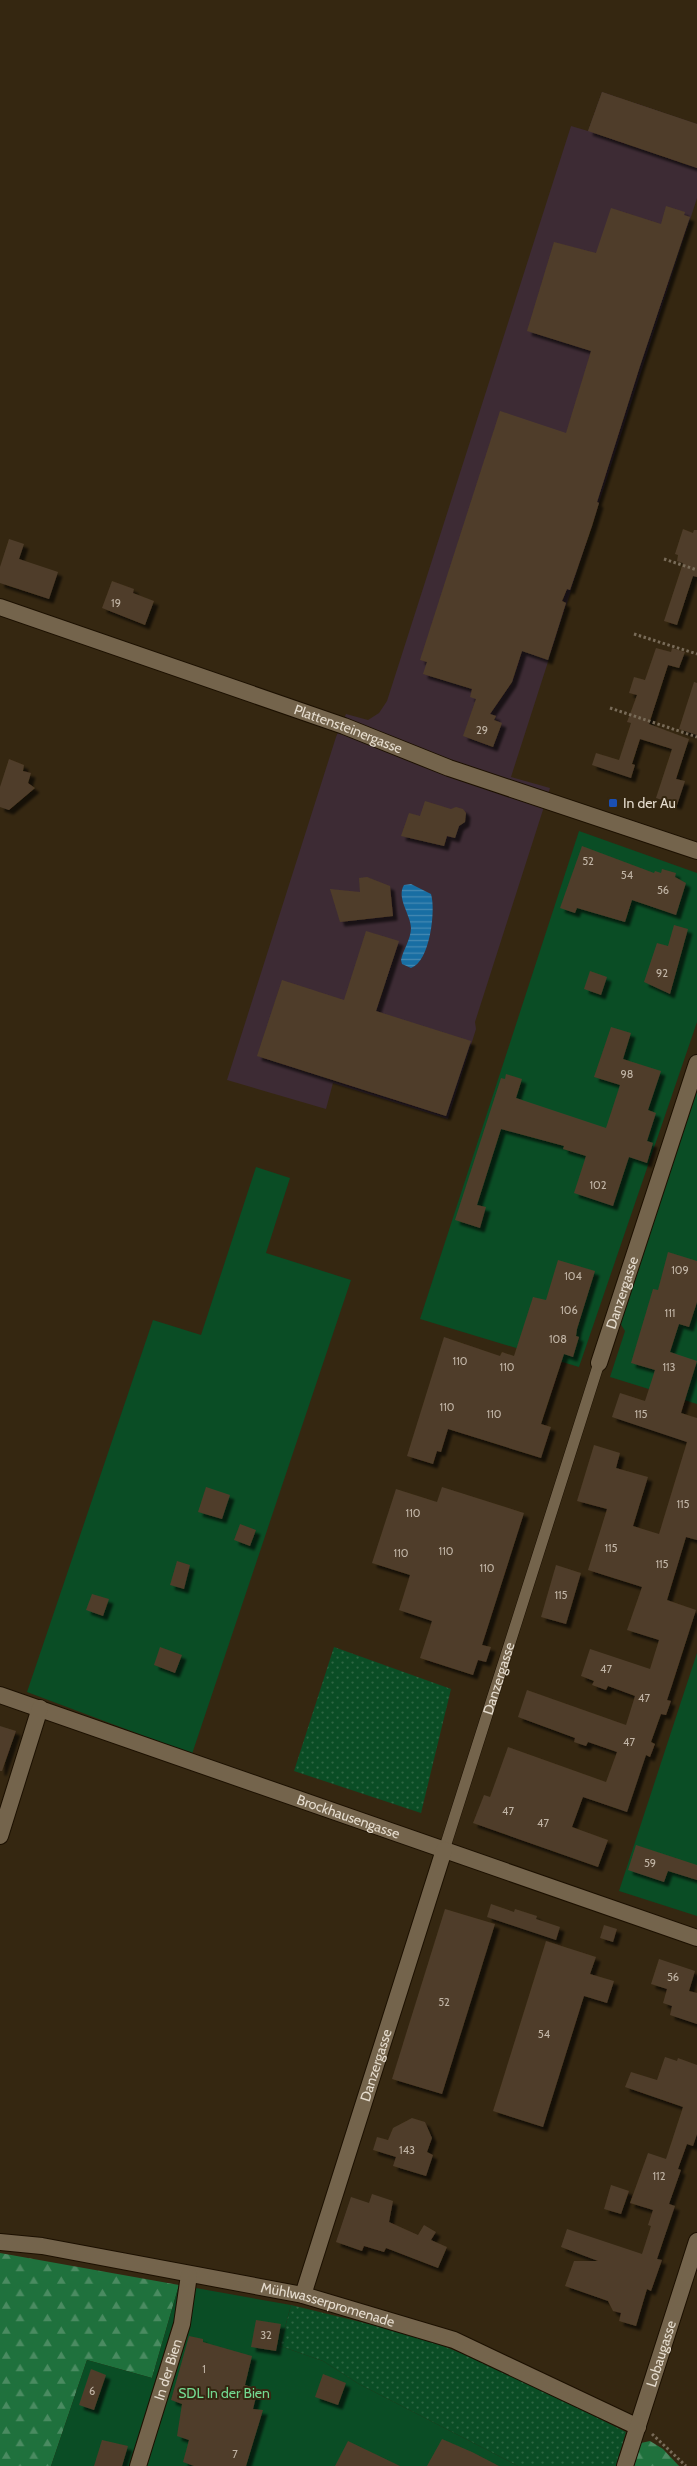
<svg xmlns="http://www.w3.org/2000/svg" width="697" height="2466" font-family="Cabin,sans-serif">
	<defs>
		<pattern id="grass-dots" width="8" height="8" patternUnits="userSpaceOnUse" patternTransform="scale(1.25)"><rect width="8" height="8" fill="#0a4d25"/><path d="M2 2h.1M6 6h.1" fill="none" stroke="#2e6643" stroke-width="1.8" stroke-linecap="round"/></pattern>
		<pattern id="forest-firs" width="22" height="20" patternUnits="userSpaceOnUse" patternTransform="scale(1.25)"><rect width="22" height="20" fill="#1f713d"/><path d="M5 1l3.5 6h-7zM16 11l3.5 6h-7z" fill="#4a8b61"/></pattern>
		<pattern id="water-rules" width="6" height="5" patternUnits="userSpaceOnUse" patternTransform="scale(1.25)"><rect width="6" height="5" fill="#186ea3"/><path d="M0 2.5h6" fill="none" stroke="#4589b2"/></pattern>
		<filter id="shadow"><feDropShadow dx="4.5" dy="4.5" stdDeviation="1" flood-color="#0009"/></filter>
	</defs>
	<rect width="100%" height="100%" fill="#352711"/>
	<polygon fill="#3d2b34" points="602,92 697,124 697,198 511,777 550,788 475,1022 476,1029 448,1119 333,1083 326,1109 227,1080 336,737 346,714 368,720 379,713 387,701 571,126 588,131"/>
	<g fill="url(#grass-dots)">
		<polygon points="334,1647 451,1689 421,1813 294,1771"/>
		<polygon points="291,2305 418,2336 496,2367 626,2432 616,2466 518,2466 359,2384 323,2361 280,2346"/>
	</g>
	<g fill="url(#forest-firs)">
		<polygon points="0,2253 179,2285 152,2378 87,2360 51,2466 0,2466"/>
		<polygon points="650,2441 663,2449 679,2466 634,2466 641,2443"/>
	</g>
	<g fill="#0a4d25">
		<polygon points="579,831 697,873 697,1022 579,1367 420,1319"/>
		<polygon points="697,1085 697,1404 610,1377 625,1331 620,1323"/>
		<polygon points="256,1167 290,1178 266,1253 351,1280 192,1754 27,1692 153,1320 201,1335"/>
		<polygon points="697,1653 697,1916 619,1891"/>
		<polygon points="179,2285 291,2305 280,2346 323,2361 359,2384 518,2466 51,2466 87,2360 152,2378"/>
	</g>
	<path fill="url(#water-rules)" d="M 411,884 L 431,894 C 436,910 430,962 411,968 L 402,964 L 401,960 C 403,950 411,939 411,928 C 411,915 396,898 404,885 Z"/>
	<g fill="#4f3d29" filter="url(#shadow)">
		<polygon points="602,92 697,124 697,168 588,131"/>
		<polygon points="666,206 685,212 684,215 690,217 640,366 597,502 599,503 592,526 570,590 567,589 562,601 566,603 548,660 522,651 512,682 490,714 496,716 494,720 502,723 493,747 463,736 476,699 470,697 472,689 423,674 427,662 420,660 500,411 566,433 591,351 527,331 554,242 596,253 611,208 661,224"/>
		<polygon points="683,529 693,533 694,530 697,530 697,577 693,576 677,625 664,621 683,563 677,561 678,555 675,554"/>
		<polygon points="9,539 24,544 19,559 58,572 49,599 0,583 0,567"/>
		<polygon points="112,581 134,589 133,593 154,601 145,625 102,608"/>
		<polygon points="656,648 671,652 672,648 685,652 679,668 668,665 649,724 689,739 676,779 685,781 677,805 656,798 672,749 640,739 632,764 635,765 631,778 592,765 596,753 619,760 631,723 627,722 637,695 629,693 634,677 645,680"/>
		<polygon points="694,682 697,683 697,735 679,729"/>
		<polygon points="9,759 24,765 23,771 31,773 28,783 35,788 9,810 0,807 0,787"/>
		<polygon points="425,801 451,809 456,807 463,809 466,813 465,822 459,826 455,838 447,836 444,846 401,836 409,813 420,816"/>
		<polygon points="582,846 654,873 655,871 661,873 662,869 676,873 675,877 686,883 676,915 632,900 625,922 577,908 575,913 560,908"/>
		<polygon points="367,877 390,886 393,916 340,922 330,889 360,892 359,878"/>
		<polygon points="674,925 688,929 670,994 644,982 657,943 668,946"/>
		<polygon points="366,931 399,941 376,1011 471,1041 446,1116 257,1056 282,980 344,1000"/>
		<polygon points="590,971 607,977 601,995 584,989"/>
		<polygon points="611,1027 631,1033 623,1059 661,1071 648,1110 656,1113 647,1141 653,1143 647,1163 629,1157 613,1206 574,1193 586,1156 563,1149 564,1146 501,1129 477,1205 486,1207 480,1228 455,1220 501,1078 505,1079 506,1074 522,1079 516,1098 606,1128 620,1085 594,1077"/>
		<polygon points="668,1252 697,1261 697,1302 689,1327 679,1324 670,1352 697,1361 681,1413 697,1418 697,1540 686,1537 667,1600 696,1610 672,1685 667,1700 671,1701 666,1715 661,1714 651,1742 655,1744 650,1757 646,1755 627,1812 583,1797 572,1827 608,1840 598,1867 473,1823 484,1795 490,1797 508,1747 606,1782 617,1752 588,1742 586,1746 574,1742 575,1738 518,1717 527,1690 626,1725 635,1696 608,1686 606,1690 592,1685 594,1681 581,1676 590,1649 650,1669 659,1640 627,1630 642,1587 588,1570 607,1509 577,1501 594,1445 620,1453 616,1468 648,1477 633,1526 659,1534 687,1442 612,1417 620,1393 645,1401 655,1370 631,1363 653,1289 658,1290"/>
		<polygon points="558,1260 595,1271 577,1329 576,1336 579,1337 573,1357 564,1354 541,1424 551,1427 541,1458 448,1429 441,1452 437,1451 433,1464 407,1456 444,1337 500,1356 502,1352 514,1356 533,1297 546,1300"/>
		<polygon points="206,1487 230,1495 222,1519 198,1512"/>
		<polygon points="442,1487 524,1513 482,1645 491,1647 486,1662 478,1660 473,1675 420,1658 432,1621 399,1610 410,1575 372,1563 396,1489 437,1502"/>
		<polygon points="240,1524 256,1530 250,1546 234,1540"/>
		<polygon points="177,1561 190,1565 184,1589 170,1585"/>
		<polygon points="556,1565 581,1573 566,1624 541,1617"/>
		<polygon points="92,1594 109,1599 103,1616 86,1610"/>
		<polygon points="160,1647 182,1655 175,1673 154,1665"/>
		<polygon points="0,1726 16,1731 2,1771 0,1771"/>
		<polygon points="636,1845 697,1865 697,1880 668,1871 664,1882 628,1870"/>
		<polygon points="491,1904 514,1912 515,1909 537,1916 536,1919 560,1927 556,1940 487,1917"/>
		<polygon points="445,1909 495,1924 442,2094 392,2079"/>
		<polygon points="604,1925 617,1929 613,1942 600,1938"/>
		<polygon points="546,1941 596,1957 590,1974 614,1981 607,2003 584,1996 543,2127 493,2111"/>
		<polygon points="659,1959 695,1971 689,1991 697,1993 697,2024 670,2015 672,2006 663,2003 667,1989 651,1984"/>
		<polygon points="665,2057 677,2061 678,2058 697,2065 697,2134 693,2146 687,2144 678,2169 681,2170 669,2204 675,2206 657,2259 662,2260 651,2291 647,2289 636,2326 619,2321 621,2313 613,2311 608,2301 565,2286 574,2261 598,2261 561,2247 567,2229 642,2254 651,2226 648,2225 653,2210 630,2203 648,2153 666,2159 683,2107 625,2087 631,2072 657,2080"/>
		<polygon points="412,2118 425,2122 432,2138 427,2152 433,2155 426,2176 393,2166 396,2157 373,2150 377,2137 388,2140 393,2128"/>
		<polygon points="611,2185 629,2191 621,2214 604,2209"/>
		<polygon points="372,2194 393,2201 389,2222 418,2235 424,2225 436,2232 431,2240 447,2247 438,2268 386,2248 384,2252 364,2246 362,2251 336,2242 351,2197 369,2203"/>
		<polygon points="256,2320 281,2324 276,2351 251,2347"/>
		<polygon points="189,2336 203,2339 203,2342 252,2356 245,2385 258,2389 253,2409 263,2410 246,2466 194,2466 183,2462 189,2440 177,2436 182,2404 171,2400"/>
		<polygon points="91,2369 106,2375 94,2410 79,2405"/>
		<polygon points="323,2374 346,2383 338,2405 315,2397"/>
		<polygon points="442,2439 472,2452 499,2466 427,2466"/>
		<polygon points="102,2440 128,2446 122,2466 94,2466"/>
		<polygon points="348,2441 400,2466 335,2466"/>
	</g>
	<g fill="none" stroke-linecap="round" stroke-linejoin="round">
		<g stroke="#1c1000" stroke-width="12">
			<g id="pedestrian">
				<path id="s1" d="M 444,1850 L 599,1363"/>
			</g>
		</g>
		<g stroke="#1c1000" stroke-width="18">
			<g id="minor">
				<path id="s2" d="M 0,607 L 344,726 L 449,768 L 697,851"/>
				<path id="s3" d="M 599,1363 L 697,1063"/>
				<path id="s4" d="M 0,1695 L 697,1938"/>
				<polyline points="0,1836 40,1708"/>
				<path id="s5" d="M 0,2242 L 42,2246 L 303,2295 L 454,2340 L 638,2427"/>
				<path id="s6" d="M 303,2295 L 444,1850"/>
				<path id="s7" d="M 138,2466 L 182,2324 L 189,2275"/>
				<path id="s8" d="M 625,2466 L 697,2241"/>
			</g>
		</g>
		<g stroke="#786b58" stroke-width="3" stroke-dasharray="2.5 2.5" stroke-linecap="butt">
			<polyline points="664,559 697,570"/>
			<polyline points="634,634 697,654"/>
			<polyline points="610,708 697,737"/>
			<polyline points="652,2434 686,2466"/>
		</g>
		<use href="#pedestrian" stroke="#74644c" stroke-width="11"/>
		<use href="#minor" stroke="#74644c" stroke-width="16"/>
	</g>
	<rect fill="#1a4fb4" stroke="#352711" stroke-width="2" x="608" y="798" width="10" height="10" rx="2.5"/>
	<g text-anchor="middle" dominant-baseline="central" stroke-width="4" stroke-linejoin="round" paint-order="stroke">
		<g font-size="11" fill="#c0b4a5">
			<text x="116" y="603">19</text>
			<text x="482" y="730">29</text>
			<text x="588" y="861">52</text>
			<text x="627" y="875">54</text>
			<text x="663" y="890">56</text>
			<text x="662" y="973">92</text>
			<text x="627" y="1074">98</text>
			<text x="598" y="1185">102</text>
			<text x="680" y="1270">109</text>
			<text x="573" y="1276">104</text>
			<text x="569" y="1310">106</text>
			<text x="670" y="1313">111</text>
			<text x="558" y="1339">108</text>
			<text x="460" y="1361">110</text>
			<text x="507" y="1367">110</text>
			<text x="669" y="1367">113</text>
			<text x="447" y="1407">110</text>
			<text x="494" y="1414">110</text>
			<text x="641" y="1414">115</text>
			<text x="683" y="1504">115</text>
			<text x="413" y="1513">110</text>
			<text x="611" y="1548">115</text>
			<text x="446" y="1551">110</text>
			<text x="401" y="1553">110</text>
			<text x="662" y="1564">115</text>
			<text x="487" y="1568">110</text>
			<text x="561" y="1595">115</text>
			<text x="606" y="1669">47</text>
			<text x="644" y="1698">47</text>
			<text x="629" y="1742">47</text>
			<text x="508" y="1811">47</text>
			<text x="543" y="1823">47</text>
			<text x="650" y="1863">59</text>
			<text x="673" y="1977">56</text>
			<text x="444" y="2002">52</text>
			<text x="544" y="2034">54</text>
			<text x="407" y="2150">143</text>
			<text x="659" y="2176">112</text>
			<text x="266" y="2335">32</text>
			<text x="204" y="2369">1</text>
			<text x="92" y="2391">6</text>
			<text x="235" y="2454">7</text>
		</g>
		<g font-size="14" fill="#e5dcce" stroke="#352711">
			<text stroke="none"><textPath href="#s2" startOffset="369">Plattensteinergasse</textPath></text>
			<text stroke="none"><textPath href="#s3" startOffset="74">Danzergasse</textPath></text>
			<text stroke="none"><textPath href="#s1" startOffset="180">Danzergasse</textPath></text>
			<text stroke="none"><textPath href="#s4" startOffset="369">Brockhausengasse</textPath></text>
			<text stroke="none"><textPath href="#s6" startOffset="241">Danzergasse</textPath></text>
			<text stroke="none"><textPath href="#s5" startOffset="334">Mühlwasserpromenade</textPath></text>
			<text stroke="none"><textPath href="#s8" startOffset="118">Lobaugasse</textPath></text>
			<text stroke="none"><textPath href="#s7" startOffset="101">In der Bien</textPath></text>
		</g>
		<g font-size="14" fill="#e5dcce" stroke="#352711" text-anchor="start">
			<text x="623" y="803">In der Au</text>
		</g>
		<g font-size="14" fill="#73db91" stroke="#352711">
			<text x="224" y="2393">SDL In der Bien</text>
		</g>
	</g>
</svg>
